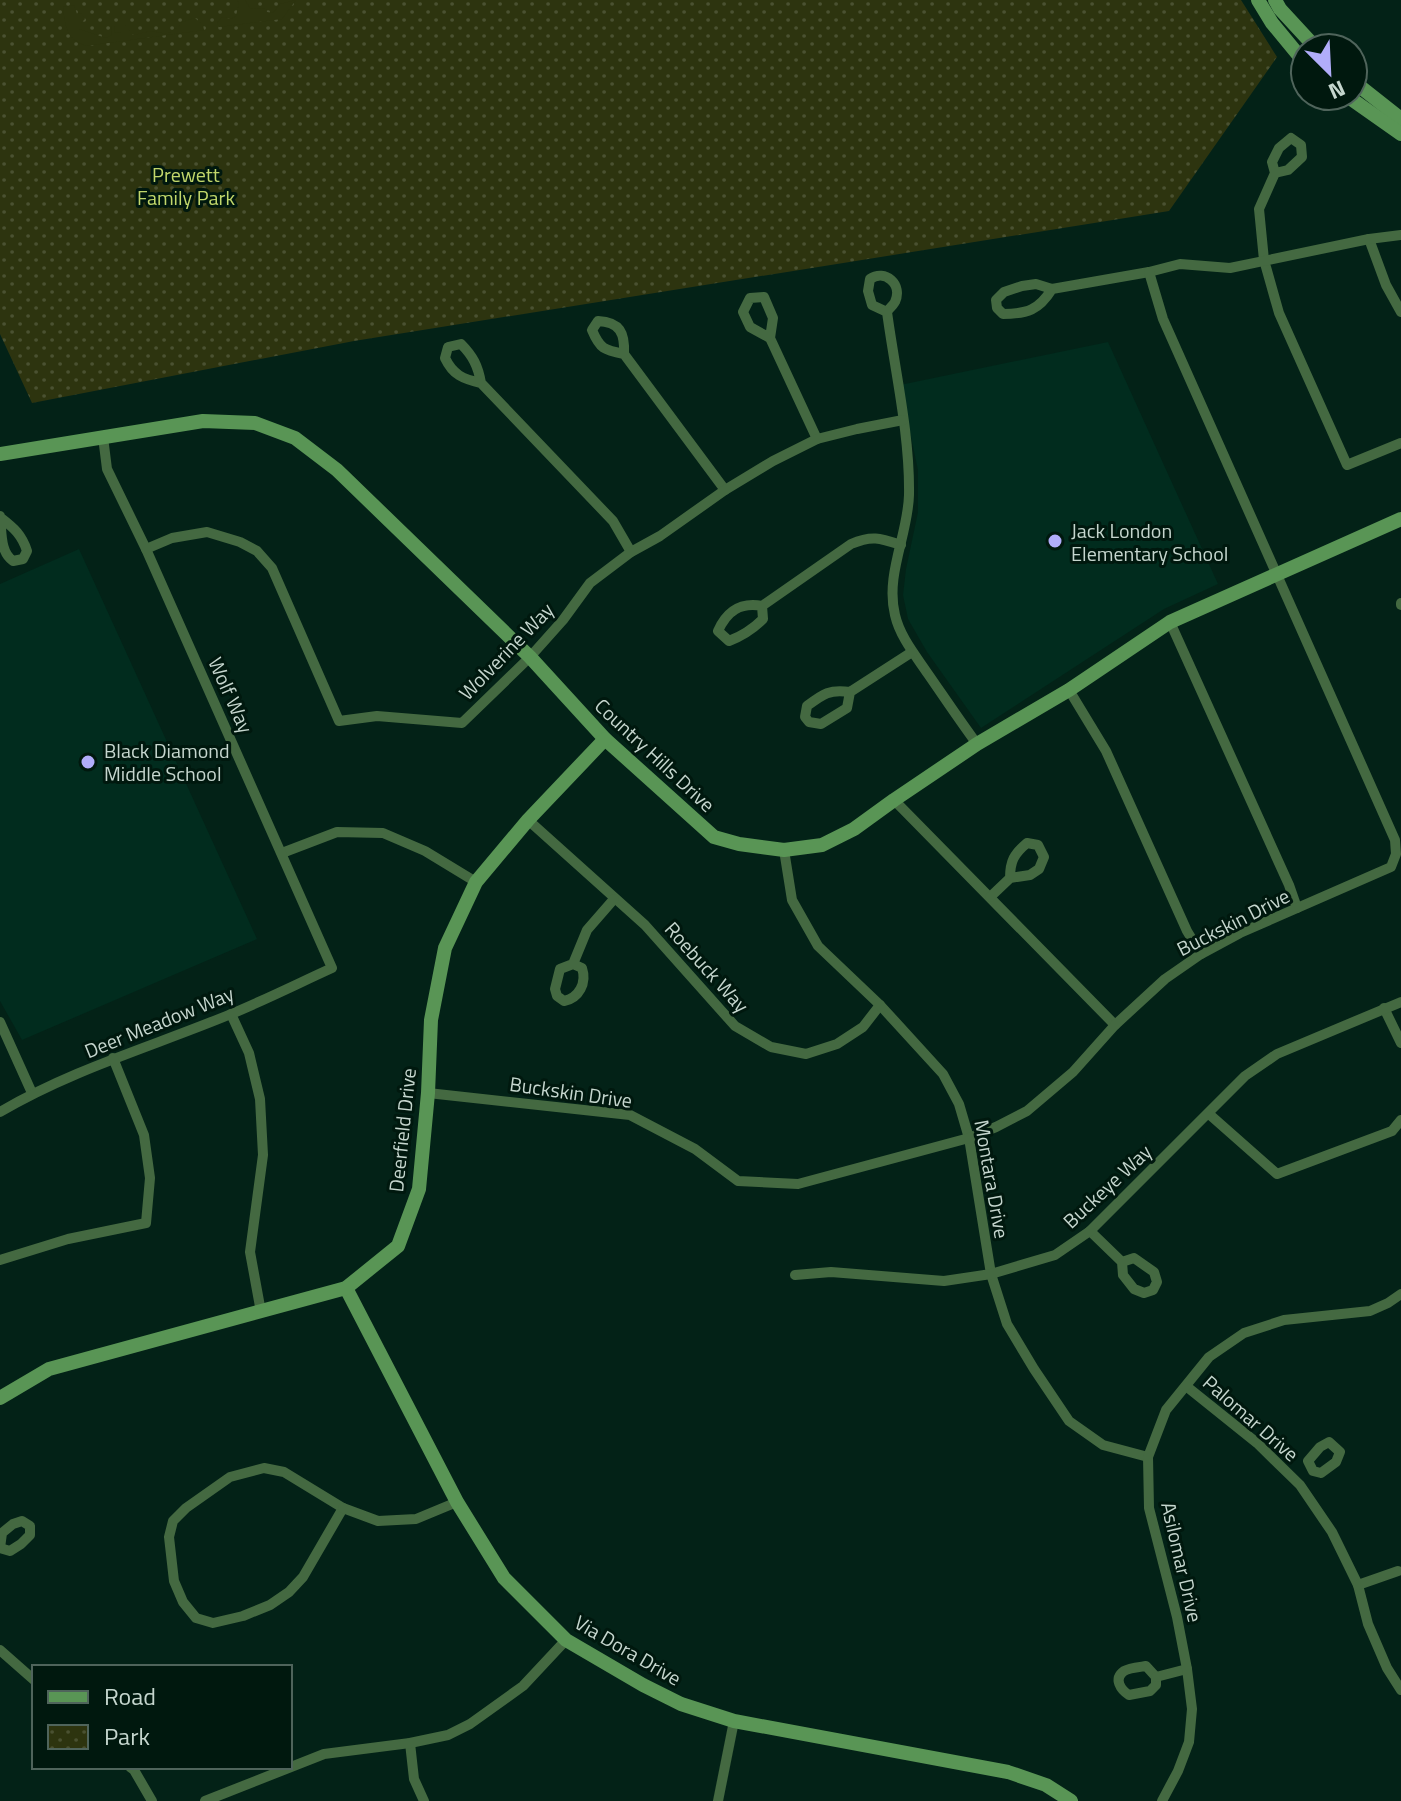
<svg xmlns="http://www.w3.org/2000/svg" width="1401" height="1801" font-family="'Titillium Web',sans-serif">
	<defs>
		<pattern id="park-dots" width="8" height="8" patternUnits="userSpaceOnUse" patternTransform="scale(2)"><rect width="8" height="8" fill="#2d340f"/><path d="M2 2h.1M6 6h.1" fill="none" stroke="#4a5131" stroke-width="1.8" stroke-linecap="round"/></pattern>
	</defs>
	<rect width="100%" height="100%" fill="#032217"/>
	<g fill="#012c1e">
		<polygon points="1108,342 1218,584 1164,609 981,728 927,652 908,619 903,595 906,569 918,512 918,470 900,385"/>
		<polygon points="79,549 257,939 22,1040 0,1001 0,584"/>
	</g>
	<polygon fill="url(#park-dots)" points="0,0 1241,0 1277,57 1169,211 354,341 32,403 0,334"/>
	<g fill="#2d340f">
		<polygon points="237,0 245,0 250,8 266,9 267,12 273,13 280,4 296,0 282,19 219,27 217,23 222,17 231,19 236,16 239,3"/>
		<path d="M 74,5 L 77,14 L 81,13 L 85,19 L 79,25 L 79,29 L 106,38 L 112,35 L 111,26 L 114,26 L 115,33 L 121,32 L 121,25 L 125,25 L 133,35 L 151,31 L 167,34 L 178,27 L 182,22 L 195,18 L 203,25 L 204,30 L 86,46 C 66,39 65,25 63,7 Z"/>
	</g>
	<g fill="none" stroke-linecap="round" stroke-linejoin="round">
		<g stroke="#446941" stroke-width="10">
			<polyline points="1275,173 1288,170 1302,157 1301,145 1291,138 1279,148 1272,162 1275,173 1259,209 1264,260 1279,313 1347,465 1401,443"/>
			<polyline points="1369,239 1386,285 1401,312"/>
			<path d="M 1052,289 C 1039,310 1027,314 1003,314 L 997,308 L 996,300 L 1004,292 L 1022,286 L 1036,284 L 1052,289 L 1149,272 L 1180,264 L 1230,268 L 1369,239 L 1401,235"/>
			<path d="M 887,312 L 872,305 L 868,291 L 870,279 C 885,269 903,284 895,302 C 895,303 887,311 887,312 C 895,371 910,435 909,495 C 908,535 885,575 895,615 C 900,637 916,656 928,674 C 944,697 960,721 977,744"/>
			<polyline points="770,338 750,327 743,312 750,298 764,297 773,318 770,338 817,439"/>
			<path d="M 624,354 C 604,350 600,349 592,330 L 598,321 C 620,322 625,333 624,354 L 725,490"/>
			<path d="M 481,383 C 463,379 453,375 445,358 L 448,347 L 461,344 C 473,356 478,366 481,383 L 613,521 L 631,552"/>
			<path d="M 0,516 C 2,533 0,552 13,561 L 23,559 L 27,551 C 22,535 14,528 1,518"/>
			<polyline points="146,549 172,538 207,532 240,542 257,551 272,568 339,721 377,716 462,723 530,657 563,620 590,583 631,552 660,536 725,490 773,461 817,439 857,429 903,420"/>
			<polyline points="1401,603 1401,605"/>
			<path d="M 762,606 L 763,619 C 753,629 742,636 729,641 L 718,631 C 727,611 740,602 762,606 L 851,544 C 872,535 880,538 901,545"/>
			<polyline points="1170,622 1289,885 1297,908"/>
			<polyline points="1069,690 1106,751 1187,931 1201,954"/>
			<path d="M 850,692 L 847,708 L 821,724 L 809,722 L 805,717 L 807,706 C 823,694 829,689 850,692 L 912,652"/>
			<polyline points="894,800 1115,1025"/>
			<polyline points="528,820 645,925 735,1026 771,1047 806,1054 837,1044 863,1027 880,1005"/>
			<polyline points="784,850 792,900 818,946 880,1005 943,1074 959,1104 969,1138 991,1274 1007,1324 1034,1369 1069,1421 1103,1445 1148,1457"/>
			<polyline points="282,853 337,832 383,833 425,851 476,882"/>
			<path d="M 990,897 L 1010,878 L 1030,875 L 1039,869 L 1044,857 L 1038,845 L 1027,843 C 1014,854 1010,861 1010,878"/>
			<path d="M 573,964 L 582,968 C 587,983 579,998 564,1001 L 557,996 L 555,989 L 560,969 L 573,964 L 587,930 L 614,899"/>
			<polyline points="1384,1008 1401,1043"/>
			<polyline points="231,1014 249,1053 260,1099 263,1155 250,1252 261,1312"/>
			<polyline points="0,1022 32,1093"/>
			<polyline points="428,1093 630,1115 695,1149 738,1181 798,1184 969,1138 996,1127 1027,1111 1073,1072 1115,1025 1165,979 1201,954 1240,933 1391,867 1396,854 1395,840 1163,319 1149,272"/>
			<path d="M 0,1112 C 73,1069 154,1046 231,1014 C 265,1000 299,983 332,968 L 146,549 L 107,469 L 103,437"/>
			<polyline points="1209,1114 1277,1174 1392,1131 1401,1120"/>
			<polyline points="1090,1231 1122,1262 1123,1275 1134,1289 1144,1293 1153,1290 1157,1282 1154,1272 1134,1258 1122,1262"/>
			<polyline points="0,1260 68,1239 146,1223 150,1178 144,1135 113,1058"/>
			<polyline points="795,1275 831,1272 944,1281 991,1274 1055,1255 1090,1231 1245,1076 1277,1054 1401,1002"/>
			<polyline points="1186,1386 1257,1443 1300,1485 1332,1532 1358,1585 1368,1624 1387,1668 1401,1690"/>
			<polygon points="1329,1442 1340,1452 1336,1462 1321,1473 1313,1471 1308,1461 1320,1447"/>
			<polygon points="264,1468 284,1472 343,1508 303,1577 289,1592 270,1605 243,1616 213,1623 196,1618 183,1602 174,1581 169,1537 173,1521 186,1508 230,1477"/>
			<polyline points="343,1508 378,1521 416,1519 457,1502"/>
			<polygon points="22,1521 30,1526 30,1535 21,1544 10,1551 0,1548 2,1533 13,1524"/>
			<polyline points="1358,1585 1398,1571"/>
			<polyline points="0,1650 34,1680"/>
			<path d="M 1146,1666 L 1156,1677 L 1156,1685 L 1150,1691 L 1129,1695 C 1121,1690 1113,1679 1124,1671 C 1129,1668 1140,1667 1146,1666 Z"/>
			<polyline points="1156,1677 1187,1669"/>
			<polyline points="410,1743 414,1779 424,1801"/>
			<polyline points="130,1767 134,1770 152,1801"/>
			<polyline points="205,1801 324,1754 410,1743 448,1735 470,1724 523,1686 566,1640"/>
			<polyline points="718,1801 734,1721"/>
			<polyline points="1162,1801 1178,1771 1189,1742 1192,1709 1187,1669 1177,1617 1149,1508 1148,1457 1166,1410 1209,1357 1244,1333 1284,1320 1370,1311 1388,1303 1401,1294"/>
		</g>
		<g stroke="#599555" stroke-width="14">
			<polyline points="1258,0 1272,23 1305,63"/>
			<polyline points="1275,0 1280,9 1316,48"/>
			<polyline points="1353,81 1401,119"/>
			<polyline points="1347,96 1401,134"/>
			<polyline points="0,454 203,421 255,423 295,438 337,470 530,657 605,739 714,837 739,844 784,850 822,845 854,829 894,800 977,744 1069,690 1170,622 1401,519"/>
			<polyline points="346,1288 457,1502 504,1578 566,1640 643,1685 681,1704 734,1721 1008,1772 1046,1785 1071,1801"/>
			<polyline points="0,1398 49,1369 346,1288 398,1246 419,1189 428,1093 431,1020 445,948 476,882 528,820 605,739"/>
		</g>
	</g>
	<g fill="#b1adfa" stroke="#00180e" stroke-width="3">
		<circle cx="1055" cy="541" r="8"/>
		<circle cx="88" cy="762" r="8"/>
	</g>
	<g text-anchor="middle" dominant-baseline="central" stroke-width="6" stroke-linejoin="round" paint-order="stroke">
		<g font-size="20" fill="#c1d76b" stroke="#00180e">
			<text x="186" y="174">Prewett<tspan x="186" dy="23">Family Park</tspan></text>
		</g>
		<g font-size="20" fill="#c5d6ce" stroke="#00180e" text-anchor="start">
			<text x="1071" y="530">Jack London<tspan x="1071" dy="23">Elementary School</tspan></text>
			<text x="104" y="750">Black Diamond<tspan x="104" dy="23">Middle School</tspan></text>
		</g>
		<g font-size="20" fill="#c5d6ce" stroke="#00180e">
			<text transform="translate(506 651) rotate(-46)">Wolverine Way</text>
			<text transform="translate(231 695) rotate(66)">Wolf Way</text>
			<text transform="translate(655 755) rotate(43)">Country Hills Drive</text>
			<text transform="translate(1233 922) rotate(-27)">Buckskin Drive</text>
			<text transform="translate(707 967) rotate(48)">Roebuck Way</text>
			<text transform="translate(159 1022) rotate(-22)">Deer Meadow Way</text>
			<text transform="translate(571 1092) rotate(8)">Buckskin Drive</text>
			<text transform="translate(402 1130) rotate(-84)">Deerfield Drive</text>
			<text transform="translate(992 1179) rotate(80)">Montara Drive</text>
			<text transform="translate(1107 1186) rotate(-43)">Buckeye Way</text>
			<text transform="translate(1251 1418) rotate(41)">Palomar Drive</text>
			<text transform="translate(1182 1562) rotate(77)">Asilomar Drive</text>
			<text transform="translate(628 1650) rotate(30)">Via Dora Drive</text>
		</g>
	</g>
	<rect x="32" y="1665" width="260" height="104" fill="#00180e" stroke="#4f645b" stroke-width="2"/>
	<rect x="48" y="1691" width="40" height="12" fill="#599555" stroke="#4f645b" stroke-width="2"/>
	<text x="104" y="1705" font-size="24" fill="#c5d6ce">Road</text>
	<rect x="48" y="1725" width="40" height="24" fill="url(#park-dots)" stroke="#4f645b" stroke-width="2"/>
	<text x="104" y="1745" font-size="24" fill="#c5d6ce">Park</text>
	<g transform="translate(1329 72) rotate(156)"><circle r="38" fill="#00180e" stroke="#4f645b" stroke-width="2"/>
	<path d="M0-6L14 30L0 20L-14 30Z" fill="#b1adfa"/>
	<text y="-12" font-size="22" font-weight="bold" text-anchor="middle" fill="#c5d6ce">N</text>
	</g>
</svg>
